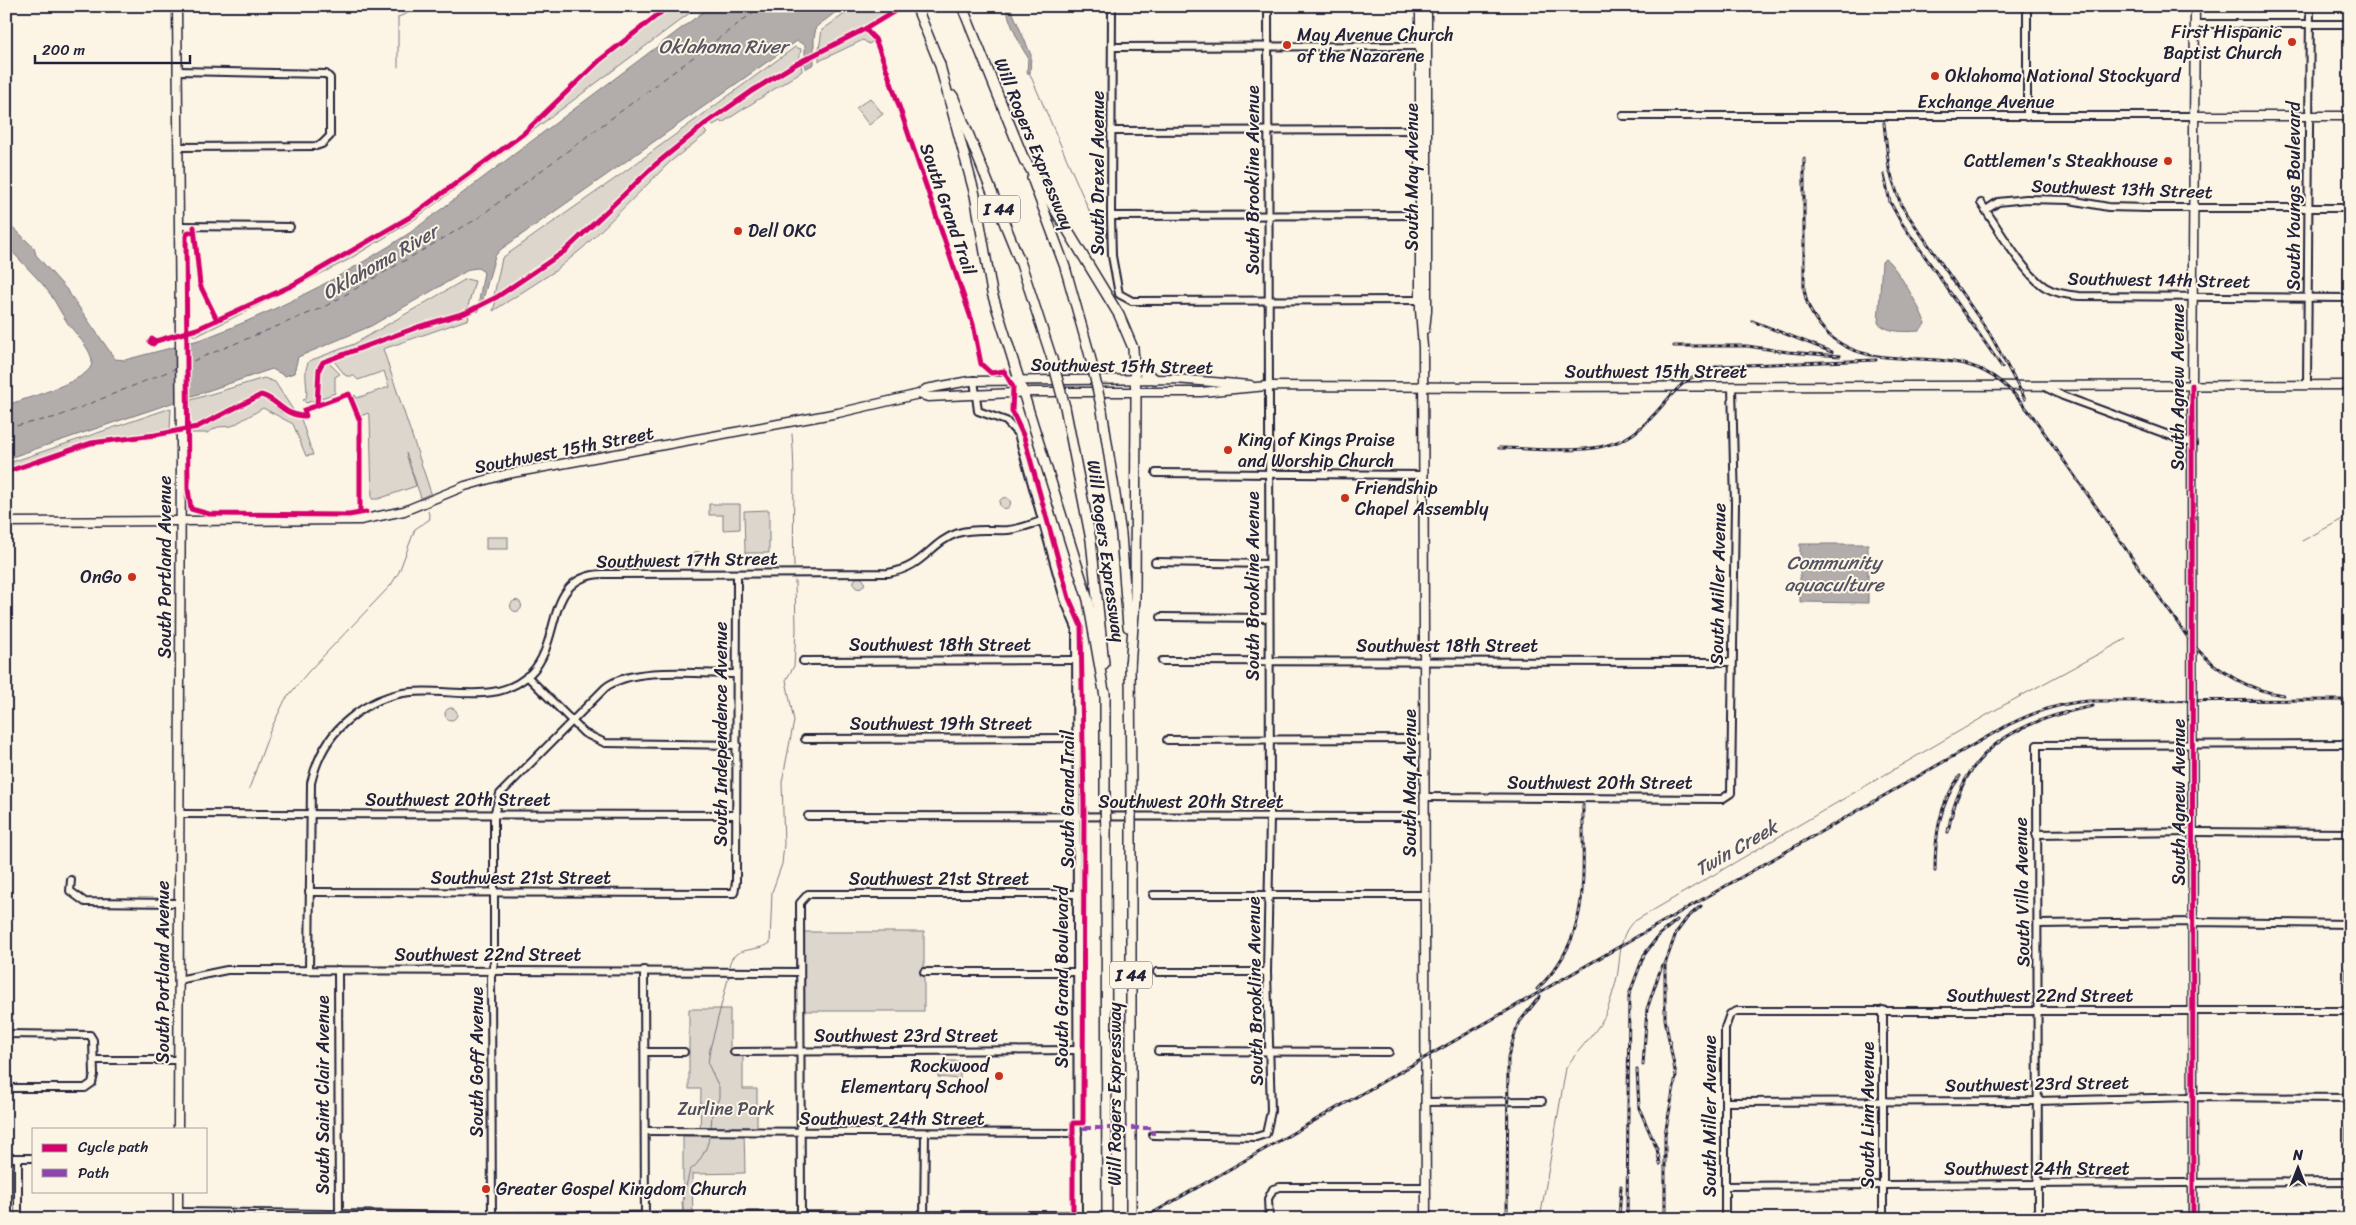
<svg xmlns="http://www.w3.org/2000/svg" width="2356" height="1225" font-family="Sriracha,sans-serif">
	<rect width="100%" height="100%" fill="#fcf5e5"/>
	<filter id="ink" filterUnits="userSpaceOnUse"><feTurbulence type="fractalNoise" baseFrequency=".02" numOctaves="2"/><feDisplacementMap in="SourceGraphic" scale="10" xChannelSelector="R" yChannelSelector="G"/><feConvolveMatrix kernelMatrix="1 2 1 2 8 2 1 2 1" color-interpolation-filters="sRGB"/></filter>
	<g filter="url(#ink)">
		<g fill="#dcd6cc" stroke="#7f7c84">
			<polygon points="673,6 699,6 415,219 348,260 195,337 191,333 309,278 413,216 539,124 606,57"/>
			<polygon points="856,6 878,6 883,11 884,17 819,49 822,30"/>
			<polygon points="863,33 875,40 869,44 863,40 819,61 819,54"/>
			<path d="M 795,47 L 801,49 L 799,60 C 755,85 712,114 673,147 C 640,175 611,207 579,236 C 553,260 524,277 494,295 L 502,258 L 616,178 Z"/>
			<polygon points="801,63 802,71 722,123 720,121 713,125 711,122 761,87"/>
			<polygon points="870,98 883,114 869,125 856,108"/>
			<polygon points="702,128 707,133 670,162 584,247 555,271 493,311 496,300 562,255 667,157"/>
			<path d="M 466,279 L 475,281 L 467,310 L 322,361 L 318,367 L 315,400 L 306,403 L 303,400 L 306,399 C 309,385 302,373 309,361 L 354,344 Z"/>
			<polygon points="468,314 469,319 383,349 431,493 421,498 406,453 416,486 378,499 372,499 370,418 368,413 361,416 354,396 355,395 357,398 389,387 384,371 358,380 354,376 346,376 333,360 419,329"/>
			<polygon points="328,362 340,374 335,377 335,393 319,399 321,366"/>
			<polygon points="264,378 275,382 295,413 261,393 202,423 190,426 191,400"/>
			<polygon points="263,397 281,412 301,419 313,455 306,456 293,424 263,408 232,426 218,427 207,433 190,433 190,430 201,427"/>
			<polygon points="171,408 170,430 83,443 6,470 6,464"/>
			<circle cx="1005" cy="503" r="5.5"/>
			<polygon points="709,504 740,504 740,529 723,530 723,515 709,515"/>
			<polygon points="769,510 769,553 745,553 744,511"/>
			<rect x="486" y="537" width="22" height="12"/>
			<circle cx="697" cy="557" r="5.5"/>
			<circle cx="859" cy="583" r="5.5"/>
			<circle cx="516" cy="606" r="5.5"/>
			<circle cx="451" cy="714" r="6"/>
			<rect x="802" y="932" width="122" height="79"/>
			<polygon points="689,1009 730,1009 730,1054 743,1054 743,1089 757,1089 757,1129 744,1129 745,1173 692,1174 693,1219 683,1217 683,1136 700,1136 701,1089 689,1089"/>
			<polygon points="947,1061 960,1061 960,1079 938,1077 938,1071 947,1071"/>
		</g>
		<g fill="#b2adab" stroke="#78757e">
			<path d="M 711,6 L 844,6 L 816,27 L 814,39 L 814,64 L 805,69 L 805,45 L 797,41 L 500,250 L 495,256 L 480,310 L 477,312 L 484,272 L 478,268 L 470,269 L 371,326 L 298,357 L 294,373 L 285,376 L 272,369 L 6,459 L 6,405 C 23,400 82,382 90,368 C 99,355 73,332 67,322 C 59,310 54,298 45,287 C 32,272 18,259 6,244 L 6,224 L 16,230 L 34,248 L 36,255 L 67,290 L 115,359 L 125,360 C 157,351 192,344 223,331 C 289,305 352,271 411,232 Z"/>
			<path d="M 1006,6 L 1010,6 L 1031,55 L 1030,73 L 1027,73 L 1028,57 C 1021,49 1007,17 1006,6 Z"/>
			<path d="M 1885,259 C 1893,261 1925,315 1925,324 L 1919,331 C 1905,332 1889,333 1878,323 L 1882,262 Z"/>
			<polygon points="1800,544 1868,544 1868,603 1800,602"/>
		</g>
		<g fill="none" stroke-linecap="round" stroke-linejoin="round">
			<g stroke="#78757e" stroke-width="1">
				<polyline points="403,6 405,13"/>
				<polyline points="886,6 889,15"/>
				<polyline points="398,67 398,17 426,6"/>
				<polyline points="1029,72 1098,231"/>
				<path d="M 792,434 C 796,479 792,522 794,567"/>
				<polyline points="2302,541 2350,515"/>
				<polyline points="249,789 270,731 285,700 308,672 391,585 399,572 415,529 430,519 428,511"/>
				<path d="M 729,967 C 731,945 757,953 770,943 L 772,892 L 782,864 L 784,844 L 782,782 L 794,721 L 786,680 L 794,666 L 796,630 L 795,581"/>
				<polyline points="711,1128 712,1115 719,1098 719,1087 708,1064 710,1049 729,975"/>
				<path d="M 683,1213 L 682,1202 L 690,1170 C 698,1166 709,1146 709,1137"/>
				<path d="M 1540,1219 L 1566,1068 C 1578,1048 1601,1030 1608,1008 C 1611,998 1615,987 1617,977 C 1621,958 1618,937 1633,922 L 2004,705 L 2126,639"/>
			</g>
			<g stroke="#545362" stroke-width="1" stroke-dasharray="6 5" stroke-linecap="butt">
				<polyline points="183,365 324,307 475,220 762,6"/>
				<polyline points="6,428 57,417 177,368"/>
			</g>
			<g stroke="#22223b" stroke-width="10">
				<g id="minor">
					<polyline points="1112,6 1111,216 1112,256 1119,294 1132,301 1423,300"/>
					<polyline points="2027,6 2027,117"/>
					<polyline points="2195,24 2350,24"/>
					<polyline points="1112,47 1424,46"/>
					<polyline points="178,71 326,74 330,78 330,136 322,144 316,146 179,147"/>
					<polyline points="1623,116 2195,116"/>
					<polyline points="1111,131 1425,130"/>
					<path d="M 1981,203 C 1996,225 2024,274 2045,287 C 2055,293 2067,295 2079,296 L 2350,298"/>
					<polyline points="1986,210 1998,202 2026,199 2070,200 2108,207 2149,208 2350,208"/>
					<polyline points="1111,216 1425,215"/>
					<polyline points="180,226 290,227"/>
					<polyline points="974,380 978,411 1006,421 1018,434 1064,599 1076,628 1078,1219"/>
					<polyline points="2307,385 2310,6"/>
					<polyline points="2045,387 2063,396 2193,444"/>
					<polyline points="1156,473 1424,475"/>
					<polyline points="1155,562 1268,564"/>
					<polyline points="1161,617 1268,618"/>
					<polyline points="803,661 1076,660"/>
					<polyline points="1162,661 1731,662"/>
					<polyline points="527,676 584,733 605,743 737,745"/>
					<polyline points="805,739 1077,738"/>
					<polyline points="1167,740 1425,739"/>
					<polyline points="2349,744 2350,923"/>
					<polyline points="1425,797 1722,799 1731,793 1735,504 1732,387"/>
					<polyline points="179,814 736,815"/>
					<polyline points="808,816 1425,817"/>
					<polyline points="2036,834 2193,832 2350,833"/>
					<polyline points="71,880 70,891 85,902 179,903"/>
					<polyline points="309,892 734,893 736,882 737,574"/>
					<polyline points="1153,895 1425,895"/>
					<polyline points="2039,924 2193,922 2350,924"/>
					<polyline points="2350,925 2350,1097"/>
					<path d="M 309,970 L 311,783 C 317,758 329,735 349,719 C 367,704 388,694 411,692 C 452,688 498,706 531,673 C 563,641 543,575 604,574 L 888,573 C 925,567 929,543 958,533 C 974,528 991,531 1008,530 C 1020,529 1031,524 1042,521"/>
					<polyline points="338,970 339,1219"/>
					<polyline points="644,970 645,1219"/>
					<polyline points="924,972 1078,972"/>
					<polyline points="1157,972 1267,972"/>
					<polyline points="178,980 227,970 799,972"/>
					<polyline points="6,1034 90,1035 93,1040 94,1075 92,1083 85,1088 6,1088"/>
					<polyline points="1158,1051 1389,1052"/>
					<polyline points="645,1052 684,1052"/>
					<polyline points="734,1052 1078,1050"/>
					<polyline points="94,1060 178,1060"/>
					<polyline points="1425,1102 1542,1101"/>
					<polyline points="1725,1102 2037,1101 2193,1097 2350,1098"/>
					<polyline points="645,1131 1078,1133"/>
					<polyline points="1153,1135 1256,1137 1266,1134 1271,1111 1267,972 1270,817 1268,6"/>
					<polyline points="6,1158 34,1158"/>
					<polyline points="1725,1186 2350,1182"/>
					<polyline points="178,1212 493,1216 1078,1215"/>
					<polyline points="924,1218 925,1134"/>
					<polyline points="18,1219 18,1158"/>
					<path d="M 492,1219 L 491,977 L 494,962 L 494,815 L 500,794 L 605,688 C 631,666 701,674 736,674"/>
					<polyline points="801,1219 800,903 808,894 1077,894"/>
					<polyline points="1269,1219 1268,1199 1273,1189 1280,1187 1426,1187"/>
					<polyline points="1725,1219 1725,1028 1730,1014 1737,1011 2350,1011"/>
					<polyline points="1883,1219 1883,1010"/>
					<polyline points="2038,1219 2037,745 2350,744"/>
					<polyline points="2350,1219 2350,1099"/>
				</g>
			</g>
			<g stroke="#22223b" stroke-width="11">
				<g id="major">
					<polyline points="177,6 181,447 178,1129"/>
					<polyline points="1420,6 1420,310 1423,347 1426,1219"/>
					<polyline points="2195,116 2350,116"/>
					<polyline points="1425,329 1427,311 1427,6"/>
					<polyline points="919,394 928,397 1033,392 1201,392 1267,386 1500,387 2350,385"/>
					<polyline points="6,522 360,520 404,511 465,486 507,474 838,413 919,394 926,389 969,381 1175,379 1250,385"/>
					<polyline points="178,1219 178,1191"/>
					<polyline points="2193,1219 2192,385 2195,6"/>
				</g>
			</g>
			<g stroke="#22223b" stroke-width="12">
				<g id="highway">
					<polyline points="916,6 940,65"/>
					<polyline points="962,6 1025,162"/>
					<polyline points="939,62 975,195 992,293 1088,600 1105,697"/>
					<polyline points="953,96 1021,264 1052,359"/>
					<polyline points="1023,157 1119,315 1133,348 1136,393 1135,599 1130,667"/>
					<polyline points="1032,178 1065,267 1090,356"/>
					<polyline points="1135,362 1140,369 1155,379"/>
					<polyline points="1065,407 1091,540 1104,664"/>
					<polyline points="1102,410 1121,534 1128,627"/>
					<polyline points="1130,663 1131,802"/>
					<polyline points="1105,692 1105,804"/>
					<polyline points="1131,829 1131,1219"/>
					<polyline points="1106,830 1107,1219"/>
				</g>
			</g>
			<use href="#minor" stroke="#fcf5e5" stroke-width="6"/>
			<use href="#major" stroke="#fcf5e5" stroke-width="8"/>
			<use href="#highway" stroke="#fcf5e5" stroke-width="9"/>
			<g stroke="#22223b" stroke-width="3">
				<g id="rail">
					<polyline points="1884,123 1889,169 1901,205 1990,334 2025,399"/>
					<path d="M 1804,159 L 1804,289 C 1806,304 1813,318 1824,330 C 1863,373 1927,349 1977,368 C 2002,378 2018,397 2034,418 L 2193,645 C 2218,672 2247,690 2283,695"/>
					<polyline points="1884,175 1890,202 1901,222 2002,367"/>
					<polyline points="1752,321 1832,352"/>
					<polyline points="1674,346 1747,346 1788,352 1840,356"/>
					<path d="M 1499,448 C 1540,448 1600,458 1634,433 C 1669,408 1669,380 1719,366 L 1876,360"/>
					<path d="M 1948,832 C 1962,748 2016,722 2093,706"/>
					<path d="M 1935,871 C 1935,836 1939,804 1960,776"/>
					<path d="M 1537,989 C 1593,936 1582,875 1583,805"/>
					<polyline points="1643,1065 1647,1009 1662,965"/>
					<polyline points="1637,1070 1639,1108 1657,1149 1660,1164"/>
					<path d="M 1142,1219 L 2008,725 C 2035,712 2059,703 2089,701 L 2350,700"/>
					<polyline points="1507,1219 1508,1057 1518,1024 1540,996"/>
					<polyline points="1619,1219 1621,1186"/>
					<polyline points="1627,1219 1629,995 1644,955 1659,935 1677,920"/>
					<polyline points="1665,1219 1665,1134 1676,1076 1665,1019 1665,964 1676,933 1687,918 1701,906"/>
				</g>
			</g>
			<use href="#rail" stroke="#fcf5e5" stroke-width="1" stroke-dasharray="4" stroke-linecap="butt"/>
			<g stroke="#22223b" stroke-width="12" stroke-linecap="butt">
				<g id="highway-bridge">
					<polyline points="1090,356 1102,410"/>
					<polyline points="1052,359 1065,407"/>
					<polyline points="1105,804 1106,830"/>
					<polyline points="1131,829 1131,802"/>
				</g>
			</g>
			<use href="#highway-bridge" stroke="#fcf5e5" stroke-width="9"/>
			<polyline stroke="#8e44ad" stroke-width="4" stroke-dasharray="8 4" stroke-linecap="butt" points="1083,1128 1153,1128 1153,1135"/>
			<g stroke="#fcf5e5" stroke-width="8">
				<g id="cycleway">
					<polyline points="865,29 875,39 884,62 973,324 981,364 991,373 1004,371 1013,387 1012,411 1024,437 1069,598 1081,626 1084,806 1083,1123 1073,1123 1073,1219"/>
					<polyline points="194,227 200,285 217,320"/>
					<polyline points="194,233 189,232 186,236 188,489 191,509 209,514 349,515 366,512"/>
					<polyline points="156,341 153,344 150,342 152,339 156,341 197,329 291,286 410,217 523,134 600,60 669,6"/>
					<polyline points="2192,385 2193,1219"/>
					<polyline points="317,405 319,369 323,362 418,327 465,313 497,297 565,251 655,165 705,124 752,91 794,65 865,29 903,6"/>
					<path d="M 6,472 L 91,443 L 155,435 L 197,427 L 261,395 C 278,399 284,417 306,416 L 304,410 L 349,394 L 360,421 L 360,512"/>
				</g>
			</g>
			<use href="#cycleway" stroke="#d6006c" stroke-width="5"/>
		</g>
	</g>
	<g fill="#c8321e" stroke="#fcf5e5" stroke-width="2">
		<circle cx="2292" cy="42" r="5"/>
		<circle cx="1287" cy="45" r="5"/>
		<circle cx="1935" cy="76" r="5"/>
		<circle cx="2168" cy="161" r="5"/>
		<circle cx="738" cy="231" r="5"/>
		<circle cx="1228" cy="450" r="5"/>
		<circle cx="1345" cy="498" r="5"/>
		<circle cx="132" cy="577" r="5"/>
		<circle cx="999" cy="1076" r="5"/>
		<circle cx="486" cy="1189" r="5"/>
	</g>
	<g text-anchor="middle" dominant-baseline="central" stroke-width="4" stroke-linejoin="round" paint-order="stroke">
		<g fill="#fcf5e5" stroke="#63616e" stroke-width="1">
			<rect x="978" y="195.5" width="42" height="27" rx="4"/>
			<rect x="1110" y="961.5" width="42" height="27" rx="4"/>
		</g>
		<g font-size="16" font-weight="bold" fill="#22223b">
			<text x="999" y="209">I 44</text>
			<text x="1131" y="975">I 44</text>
		</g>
		<g font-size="18" fill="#22223b" stroke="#fcf5e5" text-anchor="start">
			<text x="2282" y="32" text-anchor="end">First Hispanic<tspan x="2282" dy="21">Baptist Church</tspan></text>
			<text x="1297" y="35">May Avenue Church<tspan x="1297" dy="21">of the Nazarene</tspan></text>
			<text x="1945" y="76">Oklahoma National Stockyard</text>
			<text x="2158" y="161" text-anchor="end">Cattlemen's Steakhouse</text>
			<text x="748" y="231">Dell OKC</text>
			<text x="1238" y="440">King of Kings Praise<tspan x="1238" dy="21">and Worship Church</tspan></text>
			<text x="1355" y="488">Friendship<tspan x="1355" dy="21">Chapel Assembly</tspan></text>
			<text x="122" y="577" text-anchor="end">OnGo</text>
			<text x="989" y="1066" text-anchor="end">Rockwood<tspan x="989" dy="21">Elementary School</tspan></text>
			<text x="496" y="1189">Greater Gospel Kingdom Church</text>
		</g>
		<g font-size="18" fill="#22223b" stroke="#fcf5e5">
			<text x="1986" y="102">Exchange Avenue</text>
			<text transform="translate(1034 144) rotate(68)">Will Rogers Expressway</text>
			<text transform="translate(1098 173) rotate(-90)">South Drexel Avenue</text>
			<text transform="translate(1412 177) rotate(-90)">South May Avenue</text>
			<text transform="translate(1253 180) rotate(-90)">South Brookline Avenue</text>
			<text transform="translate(2122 189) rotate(2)">Southwest 13th Street</text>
			<text transform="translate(2294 196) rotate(-90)">South Youngs Boulevard</text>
			<text transform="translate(948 209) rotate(71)">South Grand Trail</text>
			<text transform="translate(2159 280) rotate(1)">Southwest 14th Street</text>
			<text transform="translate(1122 366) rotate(1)">Southwest 15th Street</text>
			<text x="1656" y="372">Southwest 15th Street</text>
			<text transform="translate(2178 387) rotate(-90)">South Agnew Avenue</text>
			<text transform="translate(564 450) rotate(-11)">Southwest 15th Street</text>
			<text transform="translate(1106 551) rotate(82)">Will Rogers Expressway</text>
			<text transform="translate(687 560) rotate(-1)">Southwest 17th Street</text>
			<text transform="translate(165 567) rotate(-90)">South Portland Avenue</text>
			<text transform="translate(1718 584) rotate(-89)">South Miller Avenue</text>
			<text transform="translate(1253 586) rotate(-90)">South Brookline Avenue</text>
			<text x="940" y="645">Southwest 18th Street</text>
			<text x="1447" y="646">Southwest 18th Street</text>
			<text x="941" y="724">Southwest 19th Street</text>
			<text transform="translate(721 734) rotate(-90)">South Independence Avenue</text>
			<text transform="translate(1410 783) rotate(-90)">South May Avenue</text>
			<text x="1600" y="783">Southwest 20th Street</text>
			<text transform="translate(1068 799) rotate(-90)">South Grand Trail</text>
			<text x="458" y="800">Southwest 20th Street</text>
			<text x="1191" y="802">Southwest 20th Street</text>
			<text transform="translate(2179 802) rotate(-90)">South Agnew Avenue</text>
			<text x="521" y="878">Southwest 21st Street</text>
			<text x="939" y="879">Southwest 21st Street</text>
			<text transform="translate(2022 892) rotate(-91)">South Villa Avenue</text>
			<text x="488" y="955">Southwest 22nd Street</text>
			<text transform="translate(163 972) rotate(-90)">South Portland Avenue</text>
			<text transform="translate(1062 977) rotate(-90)">South Grand Boulevard</text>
			<text transform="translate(1255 991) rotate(-91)">South Brookline Avenue</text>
			<text x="2040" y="996">Southwest 22nd Street</text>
			<text x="906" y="1036">Southwest 23rd Street</text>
			<text transform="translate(477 1062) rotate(-90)">South Goff Avenue</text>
			<text transform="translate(2037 1084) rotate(-1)">Southwest 23rd Street</text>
			<text transform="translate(1115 1094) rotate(-90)">Will Rogers Expressway</text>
			<text transform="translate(323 1095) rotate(-90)">South Saint Clair Avenue</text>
			<text transform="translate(1868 1115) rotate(-90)">South Linn Avenue</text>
			<text transform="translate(1710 1116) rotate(-90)">South Miller Avenue</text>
			<text x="892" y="1119">Southwest 24th Street</text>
			<text x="2037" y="1169">Southwest 24th Street</text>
		</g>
		<g font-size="18" fill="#504f5f" stroke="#fcf5e5">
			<text x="726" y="1109">Zurline Park</text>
		</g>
		<g font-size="19" font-style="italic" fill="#545362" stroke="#fcf5e5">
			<text x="723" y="46">Oklahoma River</text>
			<text transform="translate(380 262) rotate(-30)">Oklahoma River</text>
			<text x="1834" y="562">Community<tspan x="1834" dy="22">aquaculture</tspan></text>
			<text transform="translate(1736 848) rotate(-30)">Twin Creek</text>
		</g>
	</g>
	<rect width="2356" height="1225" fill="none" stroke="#fcf5e5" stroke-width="25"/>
	<rect x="12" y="12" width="2331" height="1200" fill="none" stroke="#22223b" stroke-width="2" filter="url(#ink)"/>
	<rect x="32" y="1128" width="175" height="65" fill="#fcf5e5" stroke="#a5a1a1"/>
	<rect x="42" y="1144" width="25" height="8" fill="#d6006c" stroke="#a5a1a1"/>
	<text x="78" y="1152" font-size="15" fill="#22223b">Cycle path</text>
	<rect x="42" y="1169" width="25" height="8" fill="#8e44ad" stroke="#a5a1a1"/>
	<text x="78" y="1178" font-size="15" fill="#22223b">Path</text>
	<g transform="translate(2298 1168)" stroke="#fcf5e5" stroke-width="4" paint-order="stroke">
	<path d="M0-4L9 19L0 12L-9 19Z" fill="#22223b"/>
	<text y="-8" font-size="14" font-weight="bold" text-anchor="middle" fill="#22223b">N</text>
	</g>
	<path d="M35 55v8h155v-8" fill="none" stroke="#22223b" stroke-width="2.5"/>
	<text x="42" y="55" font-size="15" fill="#22223b" stroke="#fcf5e5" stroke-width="4" paint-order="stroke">200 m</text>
</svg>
